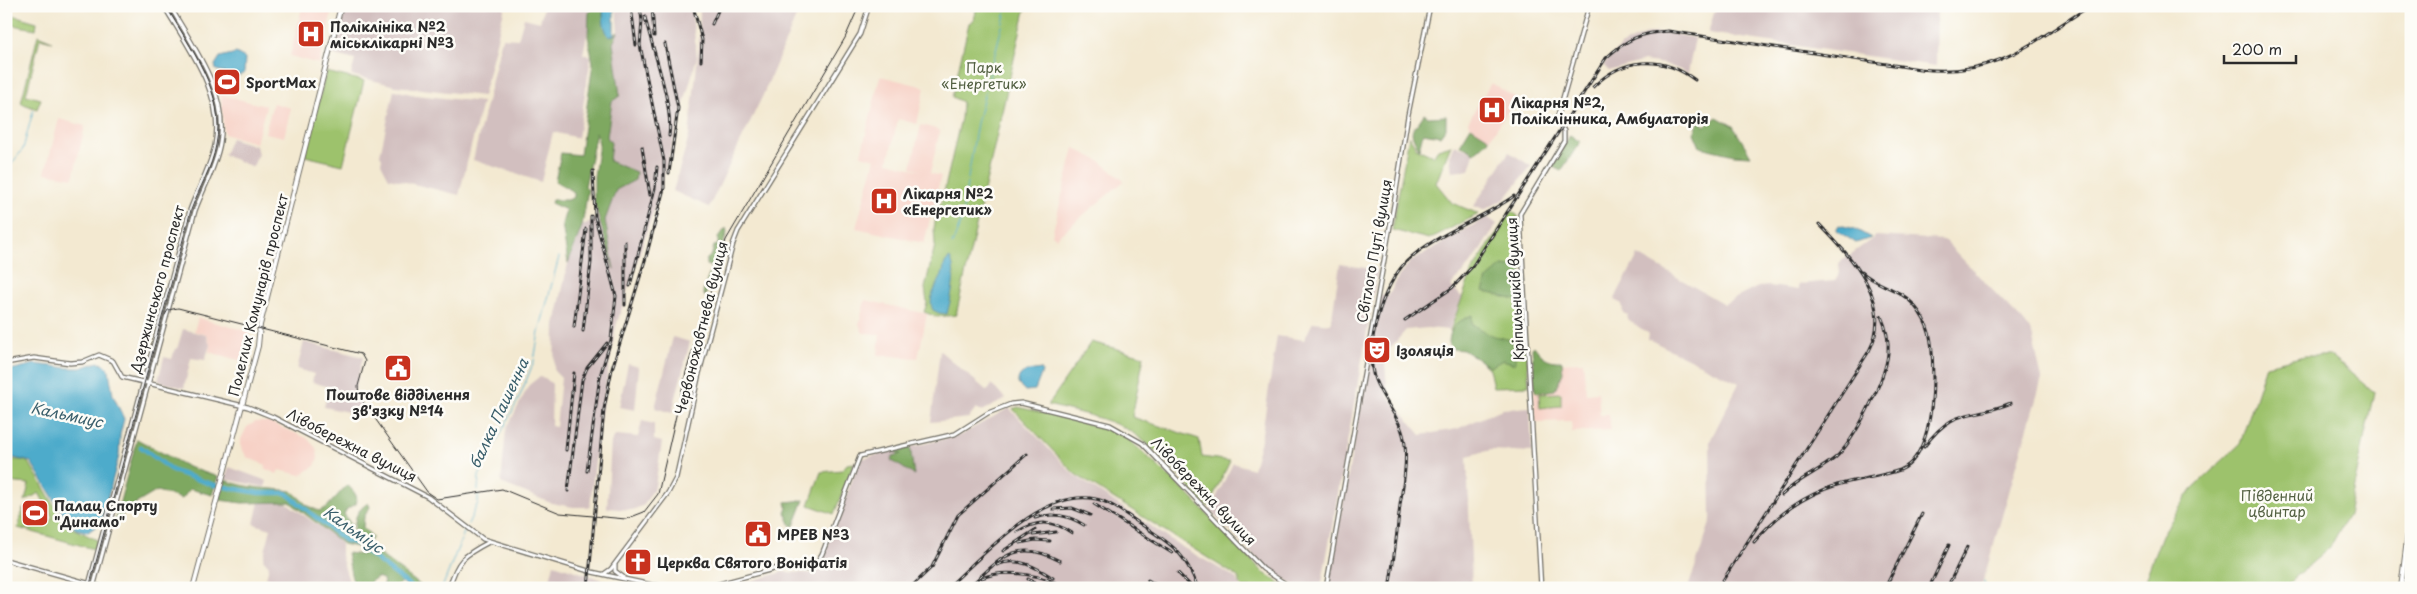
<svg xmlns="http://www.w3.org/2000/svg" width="2417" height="594" font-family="'Playpen Sans',sans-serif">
	<rect width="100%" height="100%" fill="#fdfcf7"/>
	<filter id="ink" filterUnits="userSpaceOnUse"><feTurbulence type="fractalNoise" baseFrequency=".02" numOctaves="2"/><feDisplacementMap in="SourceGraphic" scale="10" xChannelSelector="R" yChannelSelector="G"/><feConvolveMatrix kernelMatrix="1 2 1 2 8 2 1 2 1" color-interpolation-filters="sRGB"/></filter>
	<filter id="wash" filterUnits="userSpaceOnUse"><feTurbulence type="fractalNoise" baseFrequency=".0096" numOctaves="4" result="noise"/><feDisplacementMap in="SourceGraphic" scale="20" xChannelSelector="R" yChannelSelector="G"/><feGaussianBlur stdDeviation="1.12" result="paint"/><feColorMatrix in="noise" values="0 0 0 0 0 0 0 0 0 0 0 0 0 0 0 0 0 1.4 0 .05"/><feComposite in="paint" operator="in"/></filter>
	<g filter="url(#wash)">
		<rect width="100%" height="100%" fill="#f3e9d1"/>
		<g fill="#f7d1c6">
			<polygon points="306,6 332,12 319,64 290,56 302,8 305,9"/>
			<polygon points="880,76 925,87 917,124 898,119 888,162 922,171 911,167 921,125 940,130 930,173 941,176 924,243 856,228 875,159 861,155"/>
			<polygon points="1491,83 1516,98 1490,139 1471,127 1468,122"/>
			<polygon points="221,95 266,106 256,143 224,134"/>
			<polygon points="273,103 291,108 284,137 265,133"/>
			<polygon points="59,119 85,126 73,178 45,173"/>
			<polygon points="1074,148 1101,162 1124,181 1056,238 1052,235"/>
			<polygon points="865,300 927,314 918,358 878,355 880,334 863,333 859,324"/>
			<polygon points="198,318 250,332 242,361 209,352 210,345 207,335 194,331"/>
			<polygon points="1583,362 1586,393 1598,392 1600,415 1609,415 1611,430 1572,432 1571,421 1536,422 1532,364"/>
			<polygon points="255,422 268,422 307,438 316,448 318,457 315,466 301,475 279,470 277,474 265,469 266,465 248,458 241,448 241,439 247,427"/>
		</g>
		<g fill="#d2bfbf">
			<polygon points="343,6 505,6 483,96 396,86 351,75 355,60 331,54"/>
			<polygon points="544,6 593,6 583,54 591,56 578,138 553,132 541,182 473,160 502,38 518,39 524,18 540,22"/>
			<polygon points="616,6 691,6 697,57 656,203 616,326 599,424 590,507 573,507 551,503 501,483 506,430 529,385 539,377 545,378 552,384 551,426 556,427 561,378 554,371 555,325 568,263 582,226 598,217 614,267 605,220 607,212 616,190 635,180 609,161 611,143 607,138 612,101 620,95 613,43 618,32"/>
			<polygon points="700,6 796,6 798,12 763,95 709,207 673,191 689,136 699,46"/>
			<polygon points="1716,6 1937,6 1936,66 1708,33"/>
			<polygon points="1648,33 1669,33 1695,38 1688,73 1665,64 1644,61 1609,71 1603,65 1622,45"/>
			<polygon points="394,90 415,95 482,102 459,195 389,178 381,163 382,158 380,155"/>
			<polygon points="231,138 256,146 258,154 253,167 224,155"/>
			<polygon points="1455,145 1474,153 1469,170 1452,172 1450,156"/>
			<polygon points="1509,152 1531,166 1505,199 1484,210 1474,206"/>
			<polygon points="1487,217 1497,224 1472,262 1451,286 1462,297 1449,330 1428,328 1406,330 1384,355 1388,396 1421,435 1457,429 1502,409 1530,407 1532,452 1491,450 1467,456 1472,588 1328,588 1380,295 1388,297 1399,276 1410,262"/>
			<polygon points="1876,236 1944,240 2031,330 2042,379 1981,588 1688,588 1711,520 1710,441 1739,383 1648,339 1649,334 1627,319 1628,315 1623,313 1622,304 1614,300 1638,255 1724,304 1758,287 1770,286 1798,290 1798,284 1835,281 1840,273 1839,263"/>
			<polygon points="1340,264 1378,270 1321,588 1298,588 1264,566 1210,510 1233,463 1253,469 1261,440 1277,336 1304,340 1313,322 1331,324"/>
			<polygon points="183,329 206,335 210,345 205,360 191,358 184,388 158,381 164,357 172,359 175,349 177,349"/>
			<polygon points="673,337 690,342 672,413 655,408"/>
			<polygon points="304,342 363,357 354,393 363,408 353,413 324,407 329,387 312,382 314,374 297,369"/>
			<polygon points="940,351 986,390 989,390 991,384 1006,399 982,411 976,409 969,418 931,422"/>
			<polygon points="628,364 639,367 635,410 619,407"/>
			<polygon points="1009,408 1074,475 1182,547 1236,578 1241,588 726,588 782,572 811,573 822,560 860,459 961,435"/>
			<polygon points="642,421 654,424 654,440 662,442 655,486 644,505 632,510 607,508 611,442 616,435 638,437"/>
			<polygon points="229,467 267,481 265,487 225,479"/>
			<polygon points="259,502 287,503 335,538 341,544 341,556 351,588 299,588 266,578 269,566 263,559 271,529 254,524"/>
			<polygon points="554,564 624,587 633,588 548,588"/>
		</g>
		<g fill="#9dc26c" stroke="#64764c">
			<polygon points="977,6 1026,6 956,315 937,317 924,312 927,303 925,288 935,245 934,228 938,207 942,201 961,118 962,102 952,97 969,23 974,20"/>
			<polygon points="9,14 37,22 36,29 6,24"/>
			<polygon points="38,35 52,41 40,38 26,95 41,99 37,109 21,103"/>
			<polygon points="326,72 364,81 343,165 305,156"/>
			<polygon points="1409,136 1417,149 1433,156 1438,149 1451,145 1436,183 1452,203 1479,214 1429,239 1392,230"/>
			<polygon points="1511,211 1518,216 1529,386 1493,387 1489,369 1450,331 1472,271"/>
			<path d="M 1091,342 L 1144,356 L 1132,417 L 1199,439 L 1202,457 L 1230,461 L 1208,507 C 1186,484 1154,445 1128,430 C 1105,417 1074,412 1048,405 Z"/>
			<polygon points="2305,356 2332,356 2374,392 2348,515 2330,547 2283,588 2142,588 2162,535 2192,489 2240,444 2266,365"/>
			<polygon points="1561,393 1561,406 1540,408 1539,394"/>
			<polygon points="1018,407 1109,429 1124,435 1187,493 1264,573 1288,588 1242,588 1238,577 1075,474 1013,409"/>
			<polygon points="6,460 24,460 30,464 66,525 97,540 94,549 18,528 23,508 24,518 30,530 53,518 39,493 25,501 29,484 6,482"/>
			<polygon points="854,463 834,514 809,505 821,472 842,470 847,464"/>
		</g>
		<g fill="#7ea860" stroke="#546a46">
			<polygon points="594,6 604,6 603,15 614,35 618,32 613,43 620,96 612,101 607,137 611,143 609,161 636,172 635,180 616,190 605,220 614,270 594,202 594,176 599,144 596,132 585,187 588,189 582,226 568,263 562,224 566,210 551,203 552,200 568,200 574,197 574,192 555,181 561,153 580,155 593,63 588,36 589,13"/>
			<path d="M 1424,114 L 1428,117 L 1446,116 L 1446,128 L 1440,136 L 1423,133 L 1419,149 C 1407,126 1412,134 1424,114 Z"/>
			<polygon points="1717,117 1733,126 1751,156 1734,155 1700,147 1694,133 1700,120 1704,126"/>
			<polygon points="1471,127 1490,139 1475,153 1460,145"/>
			<polygon points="1570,135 1580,142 1561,171 1553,167"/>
			<polygon points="726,228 727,233 705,297 703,291 712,267 706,265 706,260 712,254 714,246 718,245 718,238"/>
			<polygon points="1502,266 1521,268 1522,302 1483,291 1487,279"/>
			<path d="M 1472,315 L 1472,324 L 1490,335 L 1511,340 L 1516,349 L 1515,364 L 1503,360 L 1490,367 L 1463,350 L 1453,349 L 1449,345 C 1449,327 1457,322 1472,315 Z"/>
			<path d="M 1534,346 C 1542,357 1548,362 1562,361 L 1563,373 L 1555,390 L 1537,393 L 1535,391 L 1532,348 Z"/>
			<polygon points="137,439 188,467 218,477 212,495 190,489 182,499 157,491 127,509 113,527"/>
			<polygon points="910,446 914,475 891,460 893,456 901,454 895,452 896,449"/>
			<path d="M 225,480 C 247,489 269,488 292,491 L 308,506 L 319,511 L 327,507 L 347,485 C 353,490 359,496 356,504 L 347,509 L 344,514 L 352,526 L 349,535 L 354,531 C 355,517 356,511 368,503 L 370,507 L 364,517 L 363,528 L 373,537 L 369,542 L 370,547 L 424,588 L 408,588 L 402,582 L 397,586 L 384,586 L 383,579 L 377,577 L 370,582 L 369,585 L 376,588 L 356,588 C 350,577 350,565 347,553 L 363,555 L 357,547 L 343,544 L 290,502 L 242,503 L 219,500 Z"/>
			<polygon points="804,500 794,526 791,526 785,512 787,507 786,502"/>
		</g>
		<g fill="#4dabcb" stroke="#3c6b7b">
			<path d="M 604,6 L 614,6 L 614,35 L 609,37 C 603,27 602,17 604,6 Z"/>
			<polygon points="236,53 245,58 244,73 238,76 216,70 215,65 220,57"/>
			<polygon points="1839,225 1855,229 1871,238 1856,243 1836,230"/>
			<path d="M 950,258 C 958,272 951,298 947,314 L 939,313 L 933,310 C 927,297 937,287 942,275 C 945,268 942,263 950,258 Z"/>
			<polygon points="98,362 106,366 109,371 113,395 124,419 120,435 119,456 101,523 88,532 76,529 68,522 31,462 14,458 6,459 6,371 35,364 68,368 81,368"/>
			<path d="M 1041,369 L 1042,372 L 1035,390 L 1025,391 L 1018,384 C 1017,370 1030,371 1041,369 Z"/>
		</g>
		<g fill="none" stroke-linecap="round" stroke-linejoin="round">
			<g stroke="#4dabcb" stroke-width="1">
				<polyline points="6,171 23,149 33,111"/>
				<polyline points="952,245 961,221 977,123 1007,7"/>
				<polyline points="478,490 479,476 519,398 534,361 539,332 559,257"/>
				<polyline points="468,524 478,503 478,494"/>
				<polyline points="1984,582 1985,588"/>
				<polyline points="442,588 465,530"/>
			</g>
			<polyline stroke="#4dabcb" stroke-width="4.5" points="141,447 173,471 214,485 259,493 286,493 344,540 355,543 413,588"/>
		</g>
	</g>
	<g filter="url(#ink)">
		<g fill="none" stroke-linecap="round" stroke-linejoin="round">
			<g stroke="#716e65" stroke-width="5.5">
				<g id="secondary">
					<polyline points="6,363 34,358 70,363 82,362 99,355 113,361 122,377 248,407 273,417 428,497 483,539 592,572 652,585 685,588"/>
					<polyline points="6,560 105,588"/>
					<polyline points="615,565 615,571 623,577"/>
					<polyline points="604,574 611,569 668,493 676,478 699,374 733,244 738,231 860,34 869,6"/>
					<path d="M 88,588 L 190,210 C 198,188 210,168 215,145 C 225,95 188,47 164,6"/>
					<path d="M 93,588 L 195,211 C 203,189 216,167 220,143 C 229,93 193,47 170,6"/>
					<path d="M 449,588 C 457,560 464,555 489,542"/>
					<polyline points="704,588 781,567 806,569 815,565 822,554 860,456 955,434 988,413 1011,404 1021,403 1110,425 1142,443 1263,569 1292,588"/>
					<polyline points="1326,588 1394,204 1408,115 1430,6"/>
					<polyline points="1541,588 1520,214 1564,141 1564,131 1557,119 1589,6"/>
				</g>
			</g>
			<g stroke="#716e65" stroke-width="6">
				<g id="primary">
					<polyline points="193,588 258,346 260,325 341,6"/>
					<polyline points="2401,588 2411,508"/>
					<polyline points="2407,588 2411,549"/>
				</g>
			</g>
			<use href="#secondary" stroke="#fff" stroke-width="3"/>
			<use href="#primary" stroke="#fff" stroke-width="4"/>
			<g stroke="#2b2b2b" stroke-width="1">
				<polyline points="165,315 168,310 178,308 361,354 365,361 358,386 359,396 428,493 437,499 502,489 560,513 626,519 644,512 658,494 686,372 726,240 845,38 859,6"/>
				<path d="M 89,588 L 191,210 C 199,188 212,168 216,145 C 227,94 190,48 166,6"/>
			</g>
			<g stroke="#2b2b2b" stroke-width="3">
				<g id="rail">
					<polyline points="631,6 636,45"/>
					<polyline points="652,6 654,36"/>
					<polyline points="693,6 702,40 701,61"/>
					<path d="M 645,17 C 652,49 674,105 669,136"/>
					<polyline points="712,24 720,6"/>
					<polyline points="665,44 678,108 669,173"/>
					<path d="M 1593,87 C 1622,58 1661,54 1695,80"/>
					<polyline points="642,147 650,195"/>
					<polyline points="625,242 625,305"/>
					<polyline points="630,286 655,188 657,167"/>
					<path d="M 1405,320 L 1452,288 L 1472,267 L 1606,58 C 1627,39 1640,33 1668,31 L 1920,69 C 1995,78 2031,43 2090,6"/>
					<polyline points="574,327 586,229"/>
					<polyline points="583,331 591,262 591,216"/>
					<path d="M 1924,447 C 1955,405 1970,420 2011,403"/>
					<polyline points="566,450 574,373"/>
					<polyline points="587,471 600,376 611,340 616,296 595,217 593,171"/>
					<polyline points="568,491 582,380 587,368 607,343"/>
					<path d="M 1782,495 C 1798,479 1818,472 1835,458 C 1854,442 1886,378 1888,353 C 1889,341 1886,327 1881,316"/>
					<polyline points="1094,504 1172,553"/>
					<polyline points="1053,509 1072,508 1090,515"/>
					<path d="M 1035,518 C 1053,512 1068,515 1084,525"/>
					<path d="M 1017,532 C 1037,520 1053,520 1072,533"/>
					<polyline points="1033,535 1056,532"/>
					<path d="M 1754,542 C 1777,515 1802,496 1837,485 C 1857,479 1879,477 1900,470 C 1928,459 1933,405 1933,378 C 1932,348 1934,328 1913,304 C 1899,288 1877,286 1862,272"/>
					<polyline points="1020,543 1035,540 1050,541"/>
					<polyline points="1003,551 1035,530"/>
					<path d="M 997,565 C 1017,556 1036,567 1053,578"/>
					<polyline points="1178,573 1193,588"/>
					<path d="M 982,578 C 1004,568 1046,575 1066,588"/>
					<polyline points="1028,579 1043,588"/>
					<polyline points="1148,580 1161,588"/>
					<polyline points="588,588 604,409 612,369 646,257 664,188 664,161 640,45 642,21 640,6"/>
					<polyline points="910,588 932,567 958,515 1027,454"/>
					<path d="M 947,588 C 983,556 1043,487 1096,499 C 1111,502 1125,514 1139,523 C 1171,544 1184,550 1198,588"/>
					<path d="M 968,588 C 1000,559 1016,537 1060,561"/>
					<path d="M 1389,588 C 1394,560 1397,533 1400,505 C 1403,486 1407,465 1405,445 C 1403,420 1384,403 1375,380 C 1363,348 1383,284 1407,261 C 1434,235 1482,219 1514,196"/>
					<path d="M 1718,588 L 1869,351 C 1895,302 1851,257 1819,224"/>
					<polyline points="1885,588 1922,514"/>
					<polyline points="1929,588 1949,545"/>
					<polyline points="1947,588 1967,547"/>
				</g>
			</g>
			<use href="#rail" stroke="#fdfcf7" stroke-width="1" stroke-dasharray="4" stroke-linecap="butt"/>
		</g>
	</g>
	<defs>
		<g id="hospital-square" transform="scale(1.4375)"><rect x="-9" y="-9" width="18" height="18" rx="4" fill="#c8321e" stroke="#fdfcf7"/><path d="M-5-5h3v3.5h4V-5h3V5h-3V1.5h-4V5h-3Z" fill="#fff"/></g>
		<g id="stadium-square" transform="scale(1.4375)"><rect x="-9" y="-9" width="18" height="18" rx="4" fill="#c8321e" stroke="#fdfcf7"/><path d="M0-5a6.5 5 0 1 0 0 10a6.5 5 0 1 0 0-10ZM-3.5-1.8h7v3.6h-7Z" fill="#fff"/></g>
		<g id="theatre-square" transform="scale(1.4375)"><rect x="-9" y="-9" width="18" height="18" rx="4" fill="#c8321e" stroke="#fdfcf7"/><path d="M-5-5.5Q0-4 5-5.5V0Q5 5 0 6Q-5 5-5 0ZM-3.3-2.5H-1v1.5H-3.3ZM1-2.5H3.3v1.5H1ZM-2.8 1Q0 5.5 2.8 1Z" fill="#fff"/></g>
		<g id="civic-square" transform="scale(1.4375)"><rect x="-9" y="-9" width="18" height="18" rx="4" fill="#c8321e" stroke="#fdfcf7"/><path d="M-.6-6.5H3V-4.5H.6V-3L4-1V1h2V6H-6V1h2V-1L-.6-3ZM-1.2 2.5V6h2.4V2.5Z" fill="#fff"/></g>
		<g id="church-square" transform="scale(1.4375)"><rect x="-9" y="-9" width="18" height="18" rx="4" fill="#c8321e" stroke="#fdfcf7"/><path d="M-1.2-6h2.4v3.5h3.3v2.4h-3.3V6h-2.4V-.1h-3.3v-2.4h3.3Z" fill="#fff"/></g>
	</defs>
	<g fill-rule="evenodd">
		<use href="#hospital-square" x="311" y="34"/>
		<use href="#stadium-square" x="227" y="82"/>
		<use href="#hospital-square" x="1492" y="110"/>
		<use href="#hospital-square" x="884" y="201"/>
		<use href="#theatre-square" x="1377" y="350"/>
		<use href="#civic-square" x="398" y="368"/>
		<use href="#stadium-square" x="35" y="513"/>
		<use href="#civic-square" x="758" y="534"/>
		<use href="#church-square" x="638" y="562"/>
	</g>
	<g text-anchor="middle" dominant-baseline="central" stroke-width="5" stroke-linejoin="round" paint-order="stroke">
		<g font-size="14" font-weight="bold" fill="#2b2b2b" stroke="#fdfcf7" text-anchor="start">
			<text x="330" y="26">Поліклініка №2<tspan x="330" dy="16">міськлікарні №3</tspan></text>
			<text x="246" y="82">SportMax</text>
			<text x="1511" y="102">Лікарня №2,<tspan x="1511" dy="16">Поліклінника, Амбулаторія</tspan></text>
			<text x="903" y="193">Лікарня №2<tspan x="903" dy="16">«Енергетик»</tspan></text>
			<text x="1396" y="350">Ізоляція</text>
			<text x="398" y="394" text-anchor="middle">Поштове відділення<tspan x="398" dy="16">зв'язку №14</tspan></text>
			<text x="54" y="505">Палац Спорту<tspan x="54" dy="16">"Динамо"</tspan></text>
			<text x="777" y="534">МРЕВ №3</text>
			<text x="657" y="562">Церква Святого Воніфатія</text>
		</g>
		<g font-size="14" fill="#536042" stroke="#fdfcf7">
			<text x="984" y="67">Парк<tspan x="984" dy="16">«Енергетик»</tspan></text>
			<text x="2277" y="495">Південний<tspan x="2277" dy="16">цвинтар</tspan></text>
		</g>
		<g font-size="14" fill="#2b2b2b" stroke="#fdfcf7">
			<text transform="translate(1374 251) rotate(-80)">Світлого Путі вулиця</text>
			<text transform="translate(157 289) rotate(-75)">Дзержинського проспект</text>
			<text transform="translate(1515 289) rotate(-93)">Кріпильників вулиця</text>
			<text transform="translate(258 295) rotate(-76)">Полеглих Комунарів проспект</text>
			<text transform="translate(701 328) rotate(-76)">Червоножовтнева вулиця</text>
			<text transform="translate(352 445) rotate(27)">Лівобережна вулиця</text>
			<text transform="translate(1204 491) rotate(46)">Лівобережна вулиця</text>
		</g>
		<g font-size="15" font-style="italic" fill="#395e6b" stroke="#fdfcf7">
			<text transform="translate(498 413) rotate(-65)">балка Пашенна</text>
			<text transform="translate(67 414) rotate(12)">Кальмиус</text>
			<text transform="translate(354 529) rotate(35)">Кальміус</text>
		</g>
	</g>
	<rect width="2417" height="594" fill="none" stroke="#fdfcf7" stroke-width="25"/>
	<path d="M2224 55v8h72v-8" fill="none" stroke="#2b2b2b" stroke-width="2.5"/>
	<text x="2232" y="55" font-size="15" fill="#2b2b2b" stroke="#fdfcf7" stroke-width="4" paint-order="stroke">200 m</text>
</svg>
